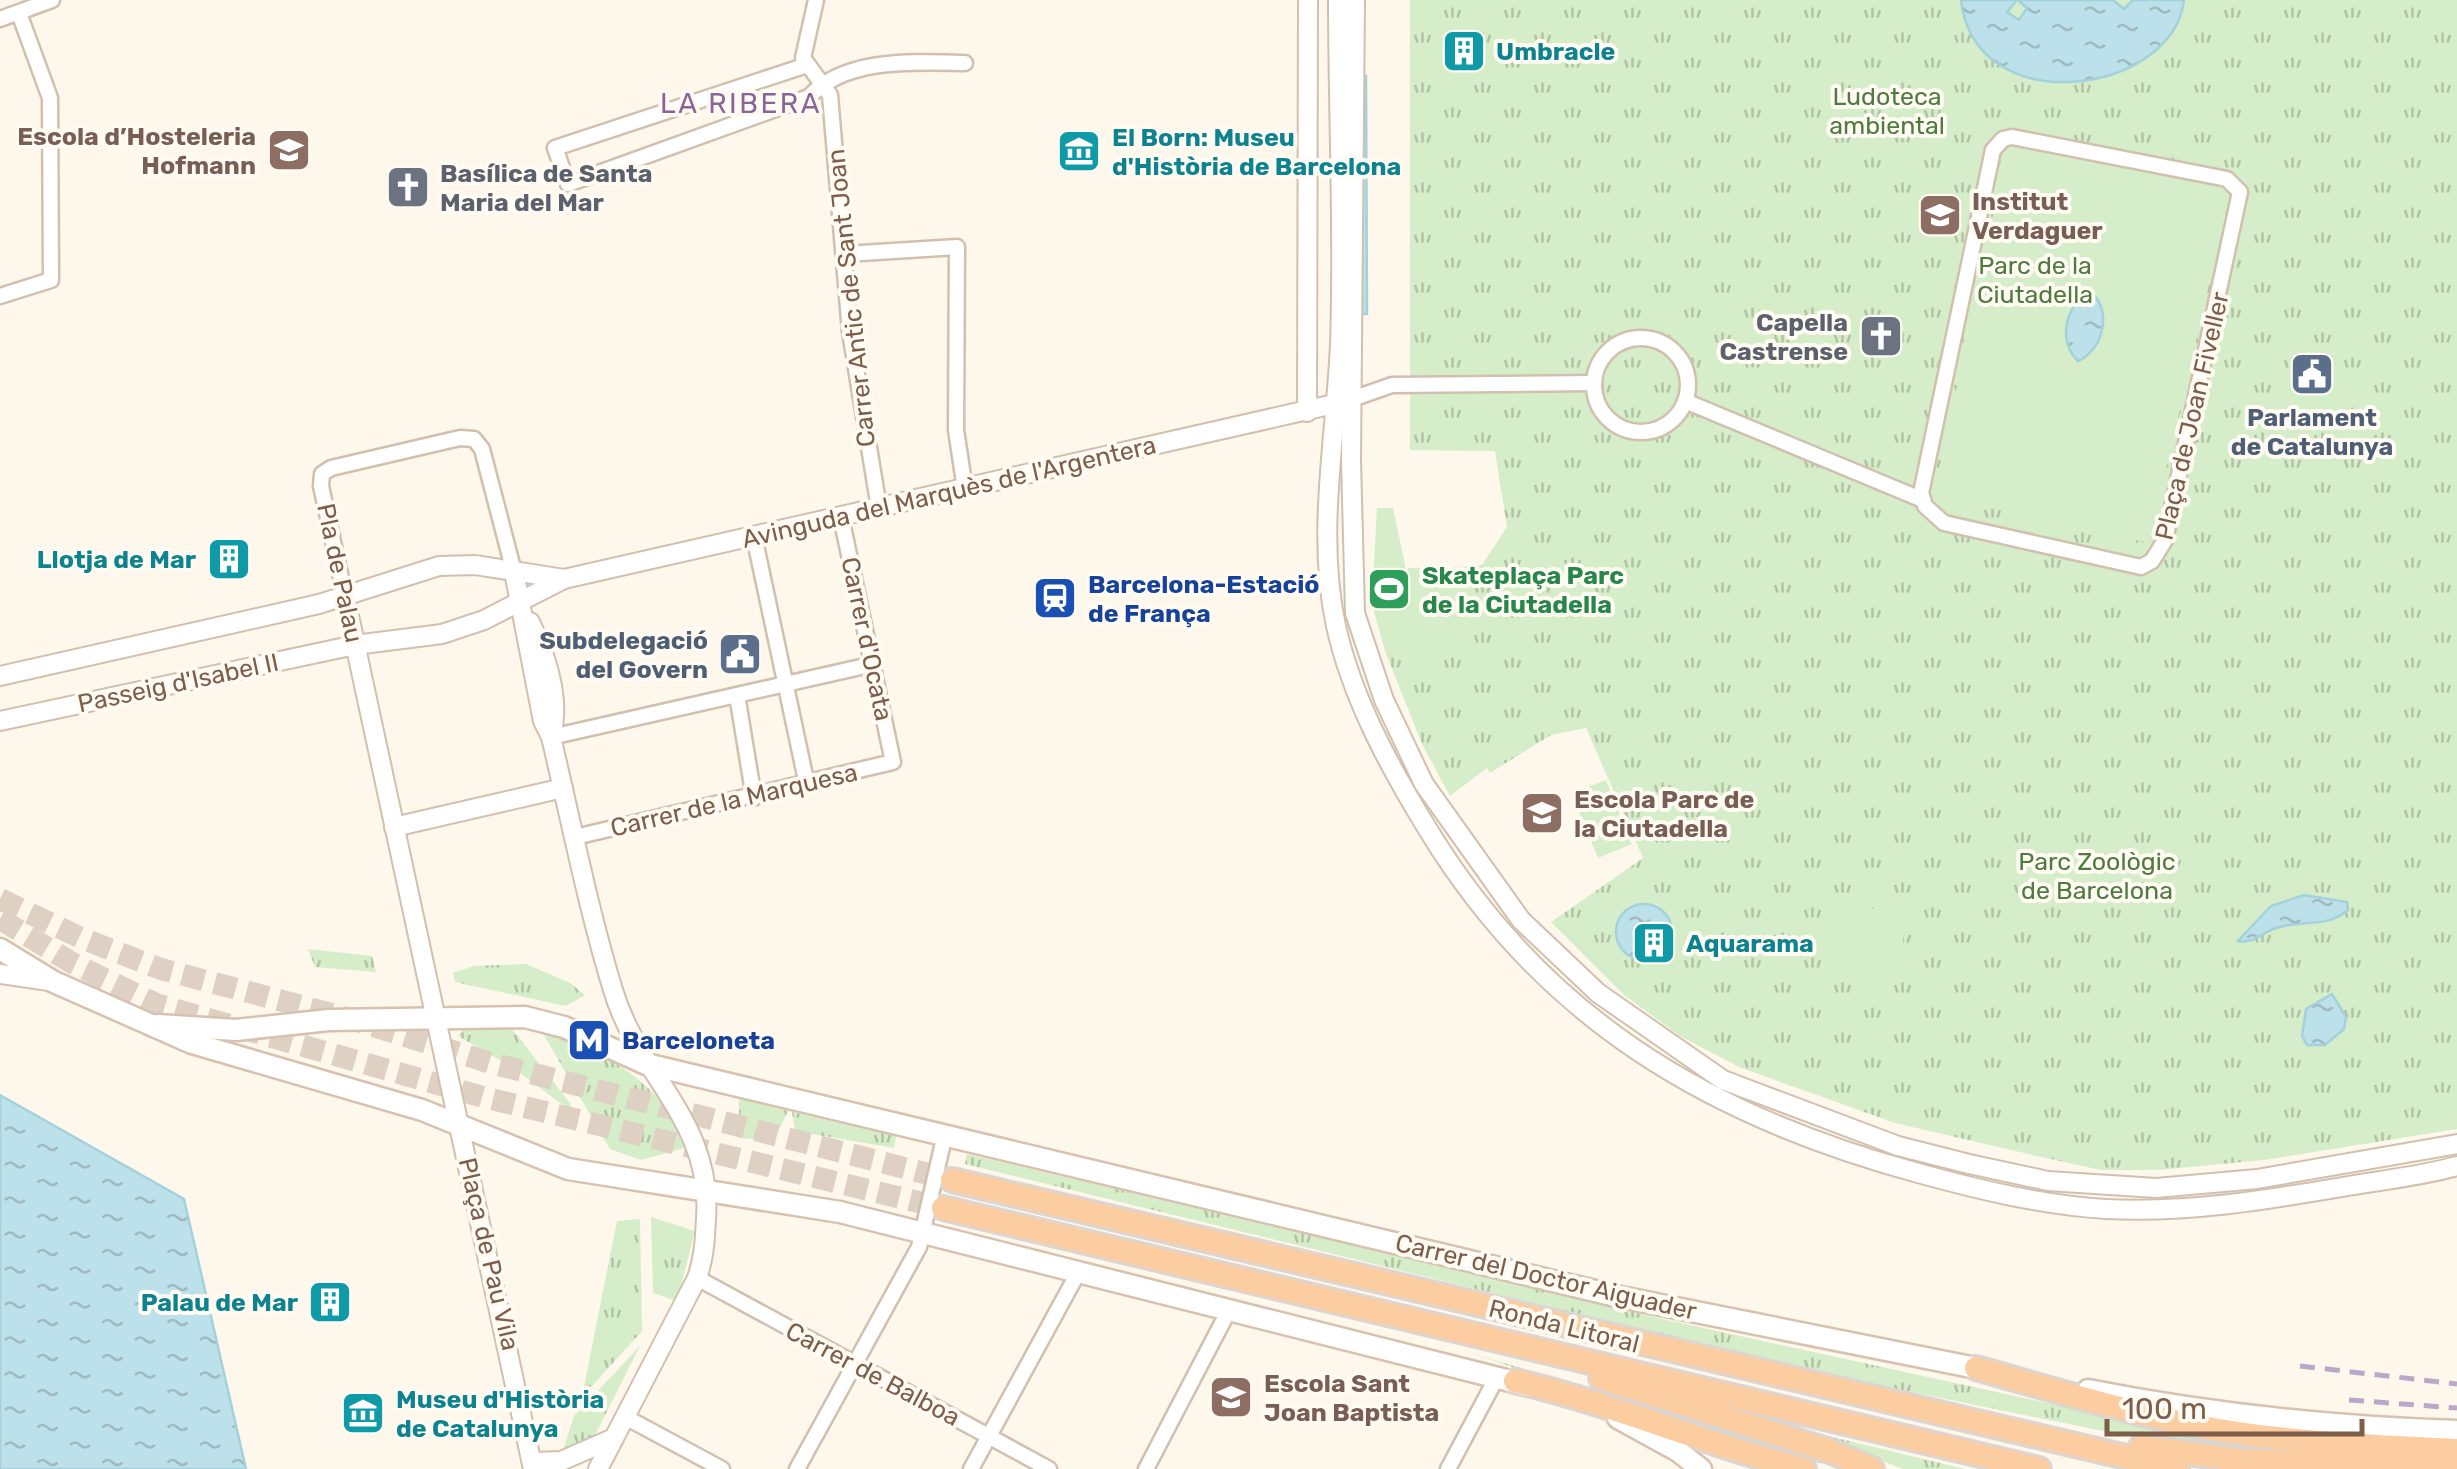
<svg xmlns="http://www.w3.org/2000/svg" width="2457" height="1469" font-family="Rubik,sans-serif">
	<defs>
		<pattern id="grass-tufts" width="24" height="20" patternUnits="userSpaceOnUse" patternTransform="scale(2.5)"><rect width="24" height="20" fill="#d5edc8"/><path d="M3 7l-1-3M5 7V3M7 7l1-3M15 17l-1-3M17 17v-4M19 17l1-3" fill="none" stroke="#b2c3a4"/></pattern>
		<pattern id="water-ripples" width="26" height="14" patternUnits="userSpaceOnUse" patternTransform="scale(2.5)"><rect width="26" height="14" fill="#bde1ea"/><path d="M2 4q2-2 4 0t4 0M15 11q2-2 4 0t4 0" fill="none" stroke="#9fbac0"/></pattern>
	</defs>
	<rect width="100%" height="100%" fill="#fef7eb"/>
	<g fill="url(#grass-tufts)">
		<polygon points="1410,0 2457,0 2457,1129 2264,1160 2159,1170 2101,1170 2037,1156 1895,1123 1739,1067 1680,1036 1624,995 1551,922 1643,858 1586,728 1551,735 1490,773 1487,768 1450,796 1422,744 1385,651 1458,651 1458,567 1482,565 1507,527 1495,451 1410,450"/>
		<polygon points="308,949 372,956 376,972 315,967"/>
		<polygon points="526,964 570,983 585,995 566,1006 455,982 453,973 474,966"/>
		<polygon points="509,1025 570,1103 571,1111 512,1067 458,1036 465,1027"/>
		<path d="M 541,1030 C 596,1046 672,1087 684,1148 L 641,1160 L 610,1149 Z"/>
		<polygon points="739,1098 788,1111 774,1140 739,1138"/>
		<polygon points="792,1112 896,1136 894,1148 795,1131"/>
		<polygon points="967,1154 1667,1320 2244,1446 2118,1434 1828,1375 965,1164"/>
		<polygon points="651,1217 695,1231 677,1301 653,1293"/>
		<polygon points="640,1219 642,1331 582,1397 617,1221"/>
		<polygon points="640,1346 593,1439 562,1453 574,1416"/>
		<polygon points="1470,1353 1806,1452 1849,1469 1772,1453"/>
		<polygon points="1799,1429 1965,1469 1903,1469"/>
	</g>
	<g fill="#d5edc8">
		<polygon points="2016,142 2228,186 2230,194 2149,543 1944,498 1935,489 2007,149"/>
		<polygon points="1377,508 1393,508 1405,565 1407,613 1408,568 1458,567 1458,651 1385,651 1372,604"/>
		<polygon points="1606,780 1632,844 1598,858 1571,793"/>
		<polygon points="1861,906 1889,912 1904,933 1899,965 1874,980 1843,970 1831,949 1838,921"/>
	</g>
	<g fill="url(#water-ripples)" stroke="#a3d1dc" stroke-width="2.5">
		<path d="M 1961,0 L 2017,0 L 2007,12 L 2019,20 L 2027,8 L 2018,0 L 2113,0 L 2124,9 L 2133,0 L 2184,0 C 2173,95 1975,123 1961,0 Z"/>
		<polygon points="1362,76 1366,76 1367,314 1362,314"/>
		<path d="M 2091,292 C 2113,311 2103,350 2078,361 C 2057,341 2065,304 2091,292 Z"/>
		<path d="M 2304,895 L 2347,902 L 2348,910 C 2325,929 2302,919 2276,928 C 2262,933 2253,944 2238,941 L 2271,906 Z"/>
		<circle cx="1644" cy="932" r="28"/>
		<polygon points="2332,994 2346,1017 2344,1029 2325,1045 2307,1045 2302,1036 2306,1009"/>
		<polygon points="0,1095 184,1199 246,1469 0,1469"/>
	</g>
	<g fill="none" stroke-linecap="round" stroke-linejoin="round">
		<g stroke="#ded1c3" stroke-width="22" stroke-dasharray="22 11" stroke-linecap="butt">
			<polyline points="0,899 81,938 161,969 351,1019 491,1063 952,1180"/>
			<polyline points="0,919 74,964 156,1004 483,1097 943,1208"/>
		</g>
		<g stroke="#d2c0af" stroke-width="19">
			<g id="minor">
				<polyline points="816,0 803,58 830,95 850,332 879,508"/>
				<polyline points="0,19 52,0"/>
				<path d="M 807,65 L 555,148 L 568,184 L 809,97 C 845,57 916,62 965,63"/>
				<polygon points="2012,137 2227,179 2240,192 2165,540 2152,561 2141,567 1944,523 1925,506 1921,493 1993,150 2003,139"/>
				<polyline points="845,254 957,247 956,430 965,489"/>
				<polyline points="0,296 51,280 50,98 19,13"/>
				<circle cx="1641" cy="385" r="47"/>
				<polyline points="1352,399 1392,385 1594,383"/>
				<polyline points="1685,401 1923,500"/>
				<polyline points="754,536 807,785"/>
				<polyline points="345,597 321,486 322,474 331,468 460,438 474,439 482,449 514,572"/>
				<polyline points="737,695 754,798"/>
				<polyline points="551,737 874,664"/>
				<polyline points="575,837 893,762 841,517"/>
				<polyline points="697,1278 1049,1469"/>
				<polyline points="627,1418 722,1469"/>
				<polyline points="797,1469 919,1247 945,1134"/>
				<polyline points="971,1469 1079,1271"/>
				<polyline points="1146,1469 1230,1308"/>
				<polyline points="1448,1469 1498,1375"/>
			</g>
		</g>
		<g stroke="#d2c0af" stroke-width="22">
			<g id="tertiary">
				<path d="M 1338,0 C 1338,114 1344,229 1340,344 C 1336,437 1316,534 1336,626 C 1352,698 1389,766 1427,828 C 1542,1018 1708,1116 1918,1173 C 1980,1190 2042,1205 2106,1209 C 2188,1213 2267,1200 2348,1186 C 2384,1180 2421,1176 2457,1166"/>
				<polyline points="1355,0 1351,460 1355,613 1384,700 1424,784 1521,920 1598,993 1723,1080 1898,1146 1969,1164 2048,1181 2156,1188 2257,1179 2457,1144"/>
				<polyline points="1307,412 1308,0"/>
				<path d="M 514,572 L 543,721 L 551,737 C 571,821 588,908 613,990 C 639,1077 713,1121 706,1218 C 705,1240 704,1258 697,1278 L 598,1469"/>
				<polyline points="345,597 533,1469"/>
				<path d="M 530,622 C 547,657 561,699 551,737"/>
				<polyline points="0,676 319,604 439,566 475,565 564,579"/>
				<polyline points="0,721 355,645 442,634 484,620 564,579 1343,402"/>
				<polyline points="394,827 563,788"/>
				<polyline points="0,974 49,981"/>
				<polyline points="533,1462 561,1461 614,1438"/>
			</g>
		</g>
		<g stroke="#d7c2af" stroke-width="25">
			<g id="secondary">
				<polyline points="0,949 54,982 192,1043 422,1110 568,1169 840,1212 1530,1386"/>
				<polyline points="158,1025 236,1030 329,1020 525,1017 564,1027 646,1064 1616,1296 1991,1371"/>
				<path d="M 2088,1390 C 2210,1414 2332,1427 2457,1431"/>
				<polyline points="1618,1418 1678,1451 1701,1469"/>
			</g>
		</g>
		<g stroke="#ddd5d0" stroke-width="28">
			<g id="trunk">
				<polyline points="952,1180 2177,1469"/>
				<polyline points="943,1208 2039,1469"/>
				<path d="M 1976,1368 C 2054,1390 2132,1414 2213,1429 C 2293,1443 2376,1446 2457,1450"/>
				<polyline points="1601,1378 1830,1451 1872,1469"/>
				<path d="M 1515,1381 C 1614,1404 1706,1445 1804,1469"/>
				<polyline points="2141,1447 2239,1460 2457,1468"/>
			</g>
		</g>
		<use href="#minor" stroke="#fff" stroke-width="14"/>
		<use href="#tertiary" stroke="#fff" stroke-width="18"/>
		<use href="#secondary" stroke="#fff" stroke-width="20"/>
		<use href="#trunk" stroke="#fccda1" stroke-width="22"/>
		<g stroke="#bba7ca" stroke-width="5" stroke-dasharray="15 10" stroke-linecap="butt">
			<polyline points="2300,1366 2457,1384"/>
			<polyline points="2349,1400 2457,1408"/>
		</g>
	</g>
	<defs>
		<g id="building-square" transform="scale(2.25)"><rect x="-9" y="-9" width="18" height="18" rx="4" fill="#0f9aa8" stroke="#fffbf3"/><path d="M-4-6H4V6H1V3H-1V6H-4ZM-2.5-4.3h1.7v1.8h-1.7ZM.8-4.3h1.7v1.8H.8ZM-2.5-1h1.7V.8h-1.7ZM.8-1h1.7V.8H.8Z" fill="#fff"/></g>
		<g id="university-square" transform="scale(2.25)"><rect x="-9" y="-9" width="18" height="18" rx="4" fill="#8d6e63" stroke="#fffbf3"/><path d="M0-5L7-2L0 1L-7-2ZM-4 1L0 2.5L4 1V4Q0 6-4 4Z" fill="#fff"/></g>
		<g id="museum-square" transform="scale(2.25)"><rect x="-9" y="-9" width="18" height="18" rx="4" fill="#0f9aa8" stroke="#fffbf3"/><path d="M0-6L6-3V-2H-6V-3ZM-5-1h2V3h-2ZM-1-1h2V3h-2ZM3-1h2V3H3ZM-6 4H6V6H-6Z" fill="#fff"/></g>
		<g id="church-square" transform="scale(2.25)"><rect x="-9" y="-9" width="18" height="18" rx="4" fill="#6b7280" stroke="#fffbf3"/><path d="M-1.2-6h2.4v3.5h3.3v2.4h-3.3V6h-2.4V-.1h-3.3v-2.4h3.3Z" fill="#fff"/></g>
		<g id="school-square" transform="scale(2.25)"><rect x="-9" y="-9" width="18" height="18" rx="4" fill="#8d6e63" stroke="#fffbf3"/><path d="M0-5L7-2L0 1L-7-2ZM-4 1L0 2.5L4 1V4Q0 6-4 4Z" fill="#fff"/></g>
		<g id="civic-square" transform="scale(2.25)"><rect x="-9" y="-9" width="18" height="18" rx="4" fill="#5c6f8a" stroke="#fffbf3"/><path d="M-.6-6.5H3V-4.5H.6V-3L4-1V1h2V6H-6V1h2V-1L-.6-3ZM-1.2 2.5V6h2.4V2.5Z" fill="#fff"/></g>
		<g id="stadium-square" transform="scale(2.25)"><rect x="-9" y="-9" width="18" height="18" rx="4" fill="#2e9e5b" stroke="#fffbf3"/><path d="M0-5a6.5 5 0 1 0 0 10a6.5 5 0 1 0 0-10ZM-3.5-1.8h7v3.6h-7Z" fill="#fff"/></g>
		<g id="station-square" transform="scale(2.25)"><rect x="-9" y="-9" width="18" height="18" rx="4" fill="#1a4fb4" stroke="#fffbf3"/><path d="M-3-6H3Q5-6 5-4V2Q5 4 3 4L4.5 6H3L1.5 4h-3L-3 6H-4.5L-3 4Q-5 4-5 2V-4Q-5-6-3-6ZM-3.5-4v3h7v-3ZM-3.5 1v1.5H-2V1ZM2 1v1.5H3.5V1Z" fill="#fff"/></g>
		<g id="metro-square" transform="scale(2.25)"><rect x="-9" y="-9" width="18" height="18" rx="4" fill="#1a4fb4" stroke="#fffbf3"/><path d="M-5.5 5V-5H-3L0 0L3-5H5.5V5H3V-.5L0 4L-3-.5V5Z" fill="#fff"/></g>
	</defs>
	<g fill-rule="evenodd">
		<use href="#building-square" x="1464" y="51"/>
		<use href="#university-square" x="289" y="150"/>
		<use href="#museum-square" x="1079" y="151"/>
		<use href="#church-square" x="408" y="187"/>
		<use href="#school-square" x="1940" y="215"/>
		<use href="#church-square" x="1881" y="336"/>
		<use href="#civic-square" x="2312" y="374"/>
		<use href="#building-square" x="229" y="559"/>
		<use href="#stadium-square" x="1389" y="589"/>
		<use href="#station-square" x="1055" y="598"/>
		<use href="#civic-square" x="740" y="654"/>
		<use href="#school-square" x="1542" y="813"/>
		<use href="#building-square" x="1654" y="943"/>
		<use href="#metro-square" x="589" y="1040"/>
		<use href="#building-square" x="330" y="1302"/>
		<use href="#school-square" x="1231" y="1397"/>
		<use href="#museum-square" x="363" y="1413"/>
	</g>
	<g text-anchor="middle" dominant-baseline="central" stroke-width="8" stroke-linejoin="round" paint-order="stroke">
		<g font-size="25" font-weight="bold" fill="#0d838f" stroke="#fffbf3" text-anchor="start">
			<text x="1496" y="51">Umbracle</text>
			<text x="1112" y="137">El Born: Museu<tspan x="1112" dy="29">d'Història de Barcelona</tspan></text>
			<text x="196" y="559" text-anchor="end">Llotja de Mar</text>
			<text x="1686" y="943">Aquarama</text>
			<text x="298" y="1302" text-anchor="end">Palau de Mar</text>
			<text x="396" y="1399">Museu d'Història<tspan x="396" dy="29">de Catalunya</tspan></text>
		</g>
		<g font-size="25" fill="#4f7b40" stroke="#fffbf3">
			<text x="1887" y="96">Ludoteca<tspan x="1887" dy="29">ambiental</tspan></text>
			<text x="2035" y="265">Parc de la<tspan x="2035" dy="29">Ciutadella</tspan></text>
			<text x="2097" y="861">Parc Zoològic<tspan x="2097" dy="29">de Barcelona</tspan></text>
		</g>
		<g font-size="25" font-weight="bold" fill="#785e54" stroke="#fffbf3" text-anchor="start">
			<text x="256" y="136" text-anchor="end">Escola d’Hosteleria<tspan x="256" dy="29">Hofmann</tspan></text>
			<text x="1972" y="201">Institut<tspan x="1972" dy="29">Verdaguer</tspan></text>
			<text x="1574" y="799">Escola Parc de<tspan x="1574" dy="29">la Ciutadella</tspan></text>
			<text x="1264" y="1383">Escola Sant<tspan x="1264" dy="29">Joan Baptista</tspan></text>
		</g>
		<g font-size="25" font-weight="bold" fill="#5b616d" stroke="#fffbf3" text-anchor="start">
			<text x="440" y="173">Basílica de Santa<tspan x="440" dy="29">Maria del Mar</tspan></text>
			<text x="1848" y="322" text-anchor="end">Capella<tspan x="1848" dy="29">Castrense</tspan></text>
		</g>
		<g font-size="25" fill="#7c5e4b" stroke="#fffbf3">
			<text transform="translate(851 298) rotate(-96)">Carrer Antic de Sant Joan</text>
			<text transform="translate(2192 416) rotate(-77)">Plaça de Joan Fiveller</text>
			<text transform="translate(949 492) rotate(-13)">Avinguda del Marquès de l'Argentera</text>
			<text transform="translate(340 573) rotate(78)">Pla de Palau</text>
			<text transform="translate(867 639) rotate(78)">Carrer d'Ocata</text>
			<text transform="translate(178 683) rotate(-12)">Passeig d'Isabel II</text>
			<text transform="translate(734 800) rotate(-13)">Carrer de la Marquesa</text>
			<text transform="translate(489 1254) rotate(77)">Plaça de Pau Vila</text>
			<text transform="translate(1546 1277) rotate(13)">Carrer del Doctor Aiguader</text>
			<text transform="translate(1564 1326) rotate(14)">Ronda Litoral</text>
			<text transform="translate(873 1374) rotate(28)">Carrer de Balboa</text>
		</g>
		<g font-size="25" font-weight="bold" fill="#4e5e75" stroke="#fffbf3">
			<text x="2312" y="417">Parlament<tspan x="2312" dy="29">de Catalunya</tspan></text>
			<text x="708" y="640" text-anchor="end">Subdelegació<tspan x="708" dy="29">del Govern</tspan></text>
		</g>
		<g font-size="25" font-weight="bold" fill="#27864d" stroke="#fffbf3" text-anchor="start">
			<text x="1422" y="575">Skateplaça Parc<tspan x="1422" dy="29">de la Ciutadella</tspan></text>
		</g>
		<g font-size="25" font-weight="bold" fill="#164399" stroke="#fffbf3" text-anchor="start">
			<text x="1088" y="584">Barcelona-Estació<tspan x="1088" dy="29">de França</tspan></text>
			<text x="622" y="1040">Barceloneta</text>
		</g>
		<g font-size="28" letter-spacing="2.5" fill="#886497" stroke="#fffbf3">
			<text x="741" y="103">LA RIBERA</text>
		</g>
	</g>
	<path d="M2107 1419v15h255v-15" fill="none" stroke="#7c5e4b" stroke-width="5"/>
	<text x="2122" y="1419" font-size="30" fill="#7c5e4b" stroke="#fffbf3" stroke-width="8" paint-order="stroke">100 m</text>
</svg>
